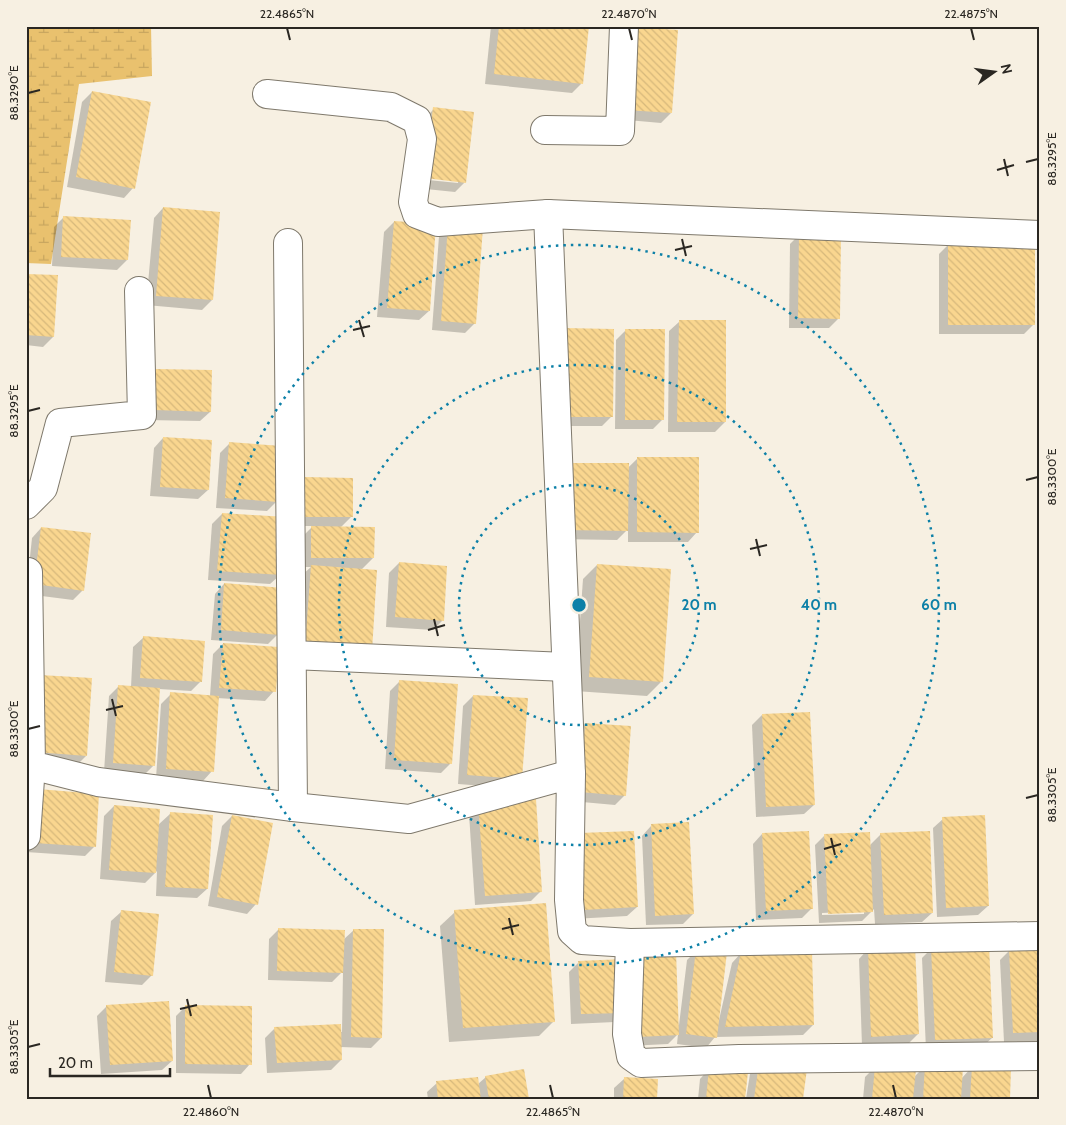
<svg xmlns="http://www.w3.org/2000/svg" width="1066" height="1125" font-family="Cabin,sans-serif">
	<defs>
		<pattern id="wetland-marsh" width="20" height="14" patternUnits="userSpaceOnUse" patternTransform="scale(1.25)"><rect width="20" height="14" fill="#e9c16e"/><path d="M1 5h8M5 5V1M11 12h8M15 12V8" fill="none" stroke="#c8a65f"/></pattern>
		<pattern id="building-back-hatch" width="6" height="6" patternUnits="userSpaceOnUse" patternTransform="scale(1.25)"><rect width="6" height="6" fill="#f9d68f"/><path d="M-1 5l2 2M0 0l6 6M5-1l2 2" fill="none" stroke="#d6b87b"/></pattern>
	</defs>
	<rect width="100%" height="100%" fill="#f7f0e2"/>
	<polygon fill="url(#wetland-marsh)" points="26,26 151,26 152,76 79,84 51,264 26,263"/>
	<g fill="#0003" fill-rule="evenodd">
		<polygon points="491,26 587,26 581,84 572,93 485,84"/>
		<polygon points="623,38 671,113 661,123 616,119"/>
		<polygon points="92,92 133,188 124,198 67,187 82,102"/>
		<path d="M 434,109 L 465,182 L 455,192 L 416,188 L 424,119 ZM 419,176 L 458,181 L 458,183 L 418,179 Z"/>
		<polygon points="163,208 212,300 202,310 146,305 154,218"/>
		<polygon points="64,217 127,260 117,270 52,266 54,227"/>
		<polygon points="394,222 429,311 419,320 377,317 384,232"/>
		<polygon points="448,226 475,323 465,333 432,330 439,236"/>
		<polygon points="800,234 839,318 829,328 789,328 790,244"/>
		<polygon points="949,244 1034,324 1024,334 939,334 939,254"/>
		<polygon points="26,275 53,337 43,347 26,345"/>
		<polygon points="679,322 725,422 715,432 668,432 669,331"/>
		<polygon points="626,330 663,419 653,429 615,429 616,340"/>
		<polygon points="555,339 612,416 602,426 554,426"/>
		<polygon points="157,370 210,412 200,421 146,420 147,380"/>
		<polygon points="163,438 208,490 198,499 150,496 154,448"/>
		<polygon points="230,443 277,501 267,511 216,508 220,453"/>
		<polygon points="638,458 697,532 688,542 628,542 628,529 617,540 555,539"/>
		<polygon points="305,478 351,517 340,528 373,558 361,570 296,655 301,576 311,567 301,567 302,537 313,526 295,526 295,488"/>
		<polygon points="222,514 280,575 270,584 208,580 212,524"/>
		<polygon points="41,528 83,590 73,600 26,594 32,538"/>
		<polygon points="399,563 442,621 433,630 386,627 389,573"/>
		<polygon points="597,565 661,682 647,696 575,691 583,579"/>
		<polygon points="224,584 278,634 268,644 211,640 215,594"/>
		<polygon points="143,638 201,681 191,691 159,689 154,765 144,775 104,772 109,696 119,686 131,687 133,647"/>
		<polygon points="223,644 274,691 265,701 217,698 212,771 203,781 156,778 161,704 171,694 210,696 213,654"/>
		<polygon points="41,676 86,756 76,766 26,762"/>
		<polygon points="400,681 451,763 441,773 385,769 390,691"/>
		<polygon points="473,696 511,788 458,784 463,706"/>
		<polygon points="762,715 814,805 804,814 756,817 752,725"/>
		<polygon points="585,724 625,795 615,805 571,801 575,734"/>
		<polygon points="535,800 541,891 531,901 475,905 469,814"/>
		<polygon points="114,806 158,825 170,814 207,889 197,898 156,896 157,871 145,883 100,879 104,816"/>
		<polygon points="232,816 256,904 247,914 208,906 222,826"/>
		<polygon points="943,819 988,906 978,915 937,917 933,828"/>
		<polygon points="651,826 693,914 683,924 646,925 642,836"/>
		<polygon points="26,834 95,846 85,856 26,852"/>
		<polygon points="762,834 812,908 802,918 756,920 753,844"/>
		<path d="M 881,834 L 932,913 L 922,922 L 875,924 L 874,909 L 862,921 L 819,923 L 815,845 L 825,835 L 869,846 ZM 864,911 L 864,914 L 822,915 L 822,913 Z"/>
		<polygon points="570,844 637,907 627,916 573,919"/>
		<polygon points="121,912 152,975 142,985 105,982 111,921"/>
		<polygon points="455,912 554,1021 539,1036 449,1042 440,926"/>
		<polygon points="279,929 343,940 354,930 381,1038 371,1048 340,1047 341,1060 331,1070 267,1073 265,1038 275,1028 342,1032 343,971 332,982 268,980 269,939"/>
		<polygon points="932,948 992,1038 982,1047 926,1050 922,958"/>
		<polygon points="868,949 918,1034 908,1044 862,1046 859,959"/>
		<polygon points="1040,949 1040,1041 1004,1042 1000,960 1010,950"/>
		<polygon points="697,950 718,1019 719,1020 732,963 741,953 813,1025 803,1035 715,1037 706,1048 677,1044 678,1034 668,1044 628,1046 615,1022 571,1024 569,972 579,962 679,1025 687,960"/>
		<polygon points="107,1006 172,1061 162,1070 101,1074 97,1016"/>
		<polygon points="186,1006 250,1064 241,1074 176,1073 176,1016"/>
		<polygon points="759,1064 802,1099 746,1099 750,1074"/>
		<polygon points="926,1065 961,1079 972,1067 1009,1099 863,1099 865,1077 875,1067 914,1077"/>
		<polygon points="709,1069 744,1099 698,1099 700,1079"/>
		<polygon points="486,1077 528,1099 428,1099 427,1092 437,1083 478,1084"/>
		<polygon points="624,1079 656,1099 614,1099 614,1088"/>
	</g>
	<g fill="url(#building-back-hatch)">
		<polygon points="499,26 589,26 583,84 494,74"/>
		<polygon points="632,27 678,30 672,113 625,110"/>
		<polygon points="92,91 151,102 135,189 76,177"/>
		<polygon points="433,107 474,112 466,183 425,178"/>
		<polygon points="163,207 220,212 213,300 156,296"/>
		<polygon points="63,216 131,220 128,260 61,257"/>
		<polygon points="394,221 436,224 430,311 387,308"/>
		<polygon points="448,225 483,227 476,324 441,321"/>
		<polygon points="799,233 841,233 840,319 798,318"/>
		<rect x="948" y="243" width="87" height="82"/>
		<polygon points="26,274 58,275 54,337 26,335"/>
		<polygon points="679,320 726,320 726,422 677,422"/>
		<polygon points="564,328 614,329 613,417 563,417"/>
		<polygon points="625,329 665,329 664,420 625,420"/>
		<polygon points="156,369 212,370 211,412 155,410"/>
		<polygon points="163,437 212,440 209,490 160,487"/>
		<polygon points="229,442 282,446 278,502 225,498"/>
		<polygon points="637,457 699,457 699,533 637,532"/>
		<polygon points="564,463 629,463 628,531 564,530"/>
		<polygon points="304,477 353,478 353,517 304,517"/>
		<polygon points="222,513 286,517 282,575 217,571"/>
		<polygon points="311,526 375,527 374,558 311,558"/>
		<polygon points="41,527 91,533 84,591 34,584"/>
		<polygon points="399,562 447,566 444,621 395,617"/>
		<polygon points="597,564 671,569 663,682 589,677"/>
		<polygon points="311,565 377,570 372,651 305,646"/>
		<polygon points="224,583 283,588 279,635 221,630"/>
		<polygon points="143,636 205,641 202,682 140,678"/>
		<polygon points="223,643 279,647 276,692 219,688"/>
		<polygon points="40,675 92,678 87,756 35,752"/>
		<polygon points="399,680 458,684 452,764 394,760"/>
		<polygon points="118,685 160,688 155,766 113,763"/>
		<polygon points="170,692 219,696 214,772 166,769"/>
		<polygon points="473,695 528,698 522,779 467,775"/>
		<polygon points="810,712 815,805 766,807 762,714"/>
		<polygon points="585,723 631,726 626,796 580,792"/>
		<polygon points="38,789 99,794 96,847 34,843"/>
		<polygon points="536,799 542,892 485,896 478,803"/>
		<polygon points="114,805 160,809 156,873 109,870"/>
		<polygon points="170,812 213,815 208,889 165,887"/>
		<polygon points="232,815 273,823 258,905 217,897"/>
		<polygon points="985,815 989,906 946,908 942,817"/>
		<polygon points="689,822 694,914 655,916 651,824"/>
		<polygon points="634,831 638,907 583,910 579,833"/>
		<polygon points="809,831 813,909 766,911 762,833"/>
		<polygon points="930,831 933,913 884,915 880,833"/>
		<polygon points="870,832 873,912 828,914 824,834"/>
		<polygon points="546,903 555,1022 463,1028 454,910"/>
		<polygon points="121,910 159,914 153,976 114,972"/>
		<polygon points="278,928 345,930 343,973 277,971"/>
		<polygon points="353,929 384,929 382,1038 351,1037"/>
		<polygon points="989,944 993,1038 935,1040 931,947"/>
		<polygon points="915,946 919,1034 871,1037 868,948"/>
		<polygon points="1040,947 1040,1032 1013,1033 1009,949"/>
		<polygon points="696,949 727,952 717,1038 686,1034"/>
		<polygon points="676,951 679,1035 638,1037 634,952"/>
		<polygon points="812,951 814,1025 725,1027 741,952"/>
		<polygon points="624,959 626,1013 581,1014 578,961"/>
		<polygon points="169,1001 173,1061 110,1065 106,1005"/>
		<polygon points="185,1005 252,1006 252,1065 185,1064"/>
		<polygon points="341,1024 342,1060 277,1063 274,1027"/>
		<polygon points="759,1063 807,1069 803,1099 754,1099"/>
		<polygon points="925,1064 963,1067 961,1099 923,1099"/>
		<polygon points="875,1066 916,1069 913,1099 872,1099"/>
		<polygon points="972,1066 1011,1068 1010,1099 970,1099"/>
		<polygon points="709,1068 748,1072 745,1099 706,1099"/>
		<polygon points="524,1069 529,1099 489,1099 485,1076"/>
		<polygon points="478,1077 481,1099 438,1099 436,1081"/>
		<polygon points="624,1077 658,1079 657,1099 623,1099"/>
	</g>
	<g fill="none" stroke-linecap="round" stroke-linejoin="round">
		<g stroke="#7f796c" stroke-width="30">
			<g id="street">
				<polyline points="267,94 391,107 417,120 422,139 413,202 417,214 438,222 548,214 1040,235"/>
				<polyline points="545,130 620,131 624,26"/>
				<polyline points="548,214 571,774"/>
				<polyline points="288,243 293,807"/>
				<polyline points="26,505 43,488 60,423 142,415 139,291"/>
				<polyline points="28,572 31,765 98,782 293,807 409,819 571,774 569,900 572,931 582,940 630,943 1040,936"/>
				<polyline points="292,655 566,667"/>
				<polyline points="26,765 31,765 26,836"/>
				<polyline points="630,943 627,1034 631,1056 641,1063 739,1059 1040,1056"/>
			</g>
		</g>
		<use href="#street" stroke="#fff" stroke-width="28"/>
	</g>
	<path fill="none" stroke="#2a2722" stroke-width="2" d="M 287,28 L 290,40M 629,28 L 632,40M 971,28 L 974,40M 28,93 L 40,90M 1004,159 L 1008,176M 1026,162 L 1038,159M 997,170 L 1014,165M 682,239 L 686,256M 675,250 L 692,246M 359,320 L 364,337M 353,330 L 370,326M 28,411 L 40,408M 1026,480 L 1038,477M 756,539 L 760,556M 750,549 L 767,545M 434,619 L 438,636M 428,630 L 445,625M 112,699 L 116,716M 106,710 L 123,706M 28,729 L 40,726M 1026,798 L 1038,795M 831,838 L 835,855M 824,849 L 841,844M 509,918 L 513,935M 502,929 L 519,925M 187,999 L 191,1016M 180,1009 L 197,1005M 28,1047 L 40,1044M 208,1085 L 211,1098M 550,1085 L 553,1098M 893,1085 L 896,1098"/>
	<g fill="none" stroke="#0d80a7" stroke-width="2.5" stroke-dasharray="2.5 5">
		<circle cx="579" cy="605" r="120"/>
		<circle cx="579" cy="605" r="240"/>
		<circle cx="579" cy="605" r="360"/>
	</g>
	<circle cx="579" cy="605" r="8" fill="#0d80a7" stroke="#f7f0e2" stroke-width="2.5"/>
	<g font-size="15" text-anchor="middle" font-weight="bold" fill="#0d80a7" stroke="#f7f0e2" stroke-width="4.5" stroke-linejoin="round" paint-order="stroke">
		<text x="699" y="610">20 m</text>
		<text x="819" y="610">40 m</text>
		<text x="939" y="610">60 m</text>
	</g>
	<rect width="1066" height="1125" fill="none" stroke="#f7f0e2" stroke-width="55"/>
	<g transform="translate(994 72) rotate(76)" stroke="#f7f0e2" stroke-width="4" paint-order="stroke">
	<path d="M0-4L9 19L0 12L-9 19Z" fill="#2a2722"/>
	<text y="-8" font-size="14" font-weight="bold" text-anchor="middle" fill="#2a2722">N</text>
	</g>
	<path d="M50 1068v8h120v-8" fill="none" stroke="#2a2722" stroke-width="2.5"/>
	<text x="58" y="1068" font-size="15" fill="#2a2722" stroke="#f7f0e2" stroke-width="4" paint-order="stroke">20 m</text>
	<rect x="28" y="28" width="1010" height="1070" fill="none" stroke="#2a2722" stroke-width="2"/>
	<g font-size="12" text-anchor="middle" fill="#2a2722">
		<text x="287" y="18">22.4865°N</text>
		<text x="629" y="18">22.4870°N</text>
		<text x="971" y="18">22.4875°N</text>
		<text transform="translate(14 93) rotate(-90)" y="4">88.3290°E</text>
		<text transform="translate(1052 159) rotate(-90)" y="4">88.3295°E</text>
		<text transform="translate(14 411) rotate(-90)" y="4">88.3295°E</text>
		<text transform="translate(1052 477) rotate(-90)" y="4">88.3300°E</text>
		<text transform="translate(14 729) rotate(-90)" y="4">88.3300°E</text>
		<text transform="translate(1052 795) rotate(-90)" y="4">88.3305°E</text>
		<text transform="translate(14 1047) rotate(-90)" y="4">88.3305°E</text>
		<text x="211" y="1116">22.4860°N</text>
		<text x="553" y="1116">22.4865°N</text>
		<text x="896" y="1116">22.4870°N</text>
	</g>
</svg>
